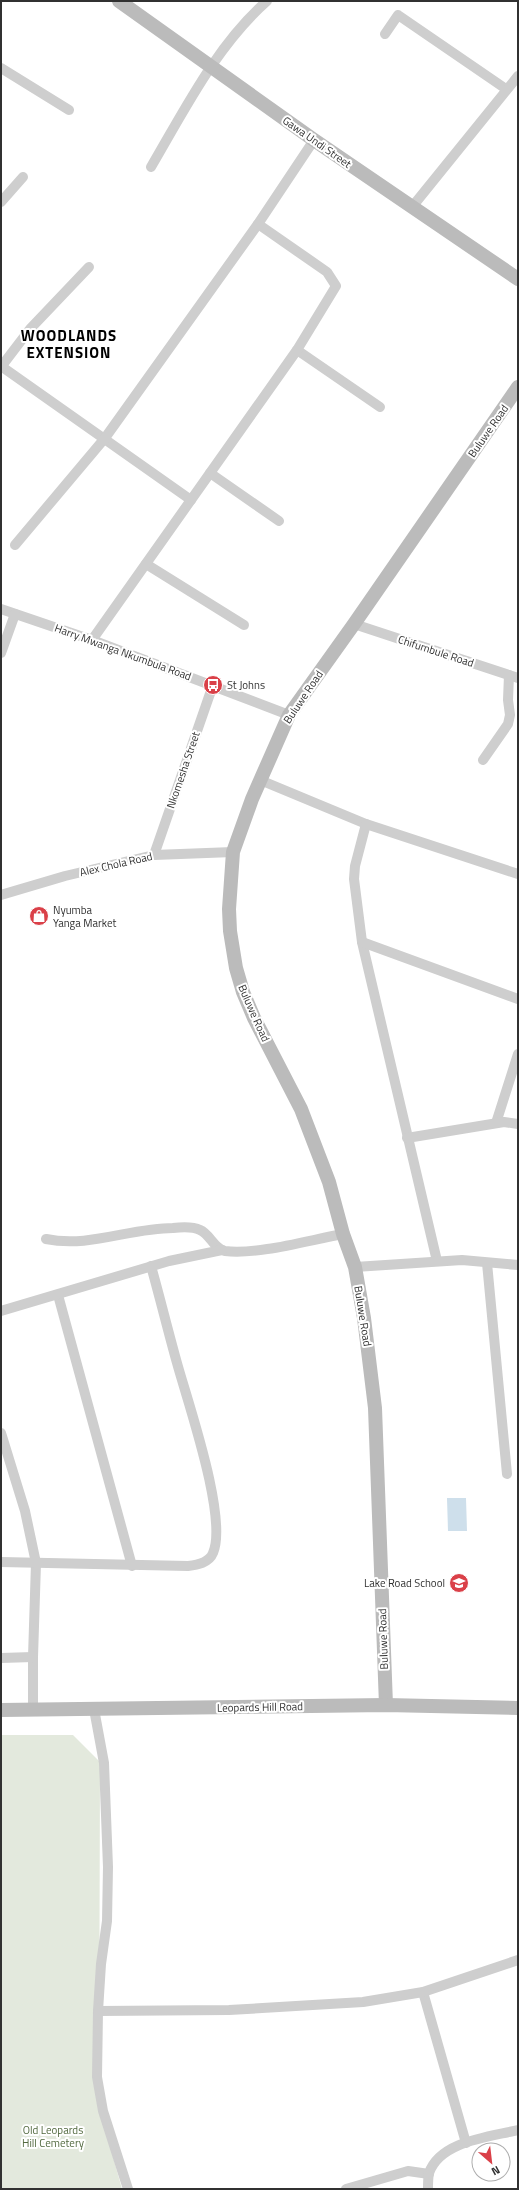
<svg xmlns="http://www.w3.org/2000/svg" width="519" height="2190" font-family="'Titillium Web',sans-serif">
	<rect width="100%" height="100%" fill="#fff"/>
	<polygon fill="#e3e9dd" points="1,1735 73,1735 100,1762 99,2107 122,2189 1,2189"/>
	<polygon fill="#cedfeb" points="447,1498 466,1498 467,1531 448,1531"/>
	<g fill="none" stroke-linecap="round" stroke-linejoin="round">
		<g stroke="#cecece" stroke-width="10">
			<polyline points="385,34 398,15 506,89"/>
			<polyline points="1,68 69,110"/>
			<path d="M 151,167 C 185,109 217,45 267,1"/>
			<polyline points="1,202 23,177"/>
			<polyline points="412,207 518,76"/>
			<polyline points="297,350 380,407"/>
			<polyline points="1,366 191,500"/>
			<polyline points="1,367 30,329 89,267"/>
			<polyline points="210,473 279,521"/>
			<polyline points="15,545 105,438 258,224 314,140"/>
			<polyline points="146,564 244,625"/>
			<polyline points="1,609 92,640 289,715"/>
			<polyline points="354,624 518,678"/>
			<polyline points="92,640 297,350 336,286 327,272 258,224"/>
			<polyline points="1,653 15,614"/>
			<polyline points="483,760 508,724 510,715 508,700 509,675"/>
			<polyline points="260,780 366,824 518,874"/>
			<polyline points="366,824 355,866 354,879 362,942 437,1261"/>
			<polyline points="154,855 213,685"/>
			<polyline points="1,895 65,876 154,855 233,852"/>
			<polyline points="362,942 518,999"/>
			<polyline points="496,1123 518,1054"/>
			<polyline points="407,1138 504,1122 518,1124"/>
			<path d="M 46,1239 C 89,1248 130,1228 173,1228 C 181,1227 192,1226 200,1230 C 210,1234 214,1249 225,1251 C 258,1255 309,1240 343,1234"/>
			<polyline points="487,1263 507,1474"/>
			<polyline points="355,1267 462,1260 518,1265"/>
			<polyline points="58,1295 132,1566"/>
			<polyline points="1,1311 169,1261 222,1250"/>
			<polyline points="1,1433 25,1511 36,1563 33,1657 33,1710"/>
			<path d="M 1,1562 L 188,1566 C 197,1565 209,1563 213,1553 C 228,1518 188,1403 177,1363 C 168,1331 160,1298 151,1266"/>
			<polyline points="1,1658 33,1657"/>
			<polyline points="94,1709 104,1763 108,1867 107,1921 101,1964 98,2011 97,2077 103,2111 128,2189"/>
			<polyline points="423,1992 466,2143"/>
			<polyline points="98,2011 229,2010 363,2002 423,1992 518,1960"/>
			<polyline points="346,2189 408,2171 429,2174"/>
			<path d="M 428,2189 C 428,2184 428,2178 429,2173 C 440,2141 489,2137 518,2130"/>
		</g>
		<g stroke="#bbb" stroke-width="14">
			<polyline points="119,1 314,140 518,279"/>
			<polyline points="386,1705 375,1408 364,1318 355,1267 343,1234 329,1182 301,1109 254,1018 243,992 236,968 230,931 229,909 233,852 252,799 289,715 354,624 518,387"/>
			<polyline points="1,1710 386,1705 518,1708"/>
		</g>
	</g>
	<defs>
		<g id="bus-disc" transform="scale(1)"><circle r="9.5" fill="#da4048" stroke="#fff"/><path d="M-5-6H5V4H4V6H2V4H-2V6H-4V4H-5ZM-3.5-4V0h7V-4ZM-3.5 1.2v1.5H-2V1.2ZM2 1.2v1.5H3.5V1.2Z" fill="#fff"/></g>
		<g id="shop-disc" transform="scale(1)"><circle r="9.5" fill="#da4048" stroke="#fff"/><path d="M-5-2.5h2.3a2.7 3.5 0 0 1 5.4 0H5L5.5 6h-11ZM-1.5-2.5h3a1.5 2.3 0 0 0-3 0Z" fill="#fff"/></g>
		<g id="school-disc" transform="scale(1)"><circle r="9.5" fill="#da4048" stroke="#fff"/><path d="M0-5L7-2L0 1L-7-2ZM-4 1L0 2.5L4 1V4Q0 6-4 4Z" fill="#fff"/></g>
	</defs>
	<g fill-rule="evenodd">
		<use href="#bus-disc" x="213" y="685"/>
		<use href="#shop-disc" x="39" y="916"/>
		<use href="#school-disc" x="459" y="1583"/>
	</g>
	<g text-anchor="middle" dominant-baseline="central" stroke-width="4" stroke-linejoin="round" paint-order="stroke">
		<g font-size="11" fill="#313131" stroke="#fff">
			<text transform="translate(317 142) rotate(35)">Gawa Undi Street</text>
			<text transform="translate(488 431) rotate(-55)">Buluwe Road</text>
			<text transform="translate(436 651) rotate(18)">Chifumbule Road</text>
			<text transform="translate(123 652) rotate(20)">Harry Mwanga Nkumbula Road</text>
			<text transform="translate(303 697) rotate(-56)">Buluwe Road</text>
			<text transform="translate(183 770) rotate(-71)">Nkomesha Street</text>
			<text transform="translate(116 864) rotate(-13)">Alex Chola Road</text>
			<text transform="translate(254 1013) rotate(66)">Buluwe Road</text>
			<text transform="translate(363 1316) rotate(81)">Buluwe Road</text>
			<text transform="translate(383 1639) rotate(-92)">Buluwe Road</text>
			<text transform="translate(260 1707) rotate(-1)">Leopards Hill Road</text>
		</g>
		<g font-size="11" fill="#313131" stroke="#fff" text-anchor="start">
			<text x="227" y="685">St Johns</text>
			<text x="53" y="910">Nyumba<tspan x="53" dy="13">Yanga Market</tspan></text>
			<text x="445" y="1583" text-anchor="end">Lake Road School</text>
		</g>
		<g font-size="11" fill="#536a40" stroke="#fff">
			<text x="53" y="2130">Old Leopards<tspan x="53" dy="13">Hill Cemetery</tspan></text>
		</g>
		<g font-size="15" font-weight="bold" letter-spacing="1" fill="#000" stroke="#fff">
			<text x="69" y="335">WOODLANDS<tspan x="69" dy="17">EXTENSION</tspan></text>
		</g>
	</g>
	<rect width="519" height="2190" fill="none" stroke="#313131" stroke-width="4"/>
	<g transform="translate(491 2162) rotate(152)"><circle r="19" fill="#ffffff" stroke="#adadad"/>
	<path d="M0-3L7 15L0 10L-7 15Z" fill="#da4048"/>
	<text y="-6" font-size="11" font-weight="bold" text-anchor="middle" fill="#313131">N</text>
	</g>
</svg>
